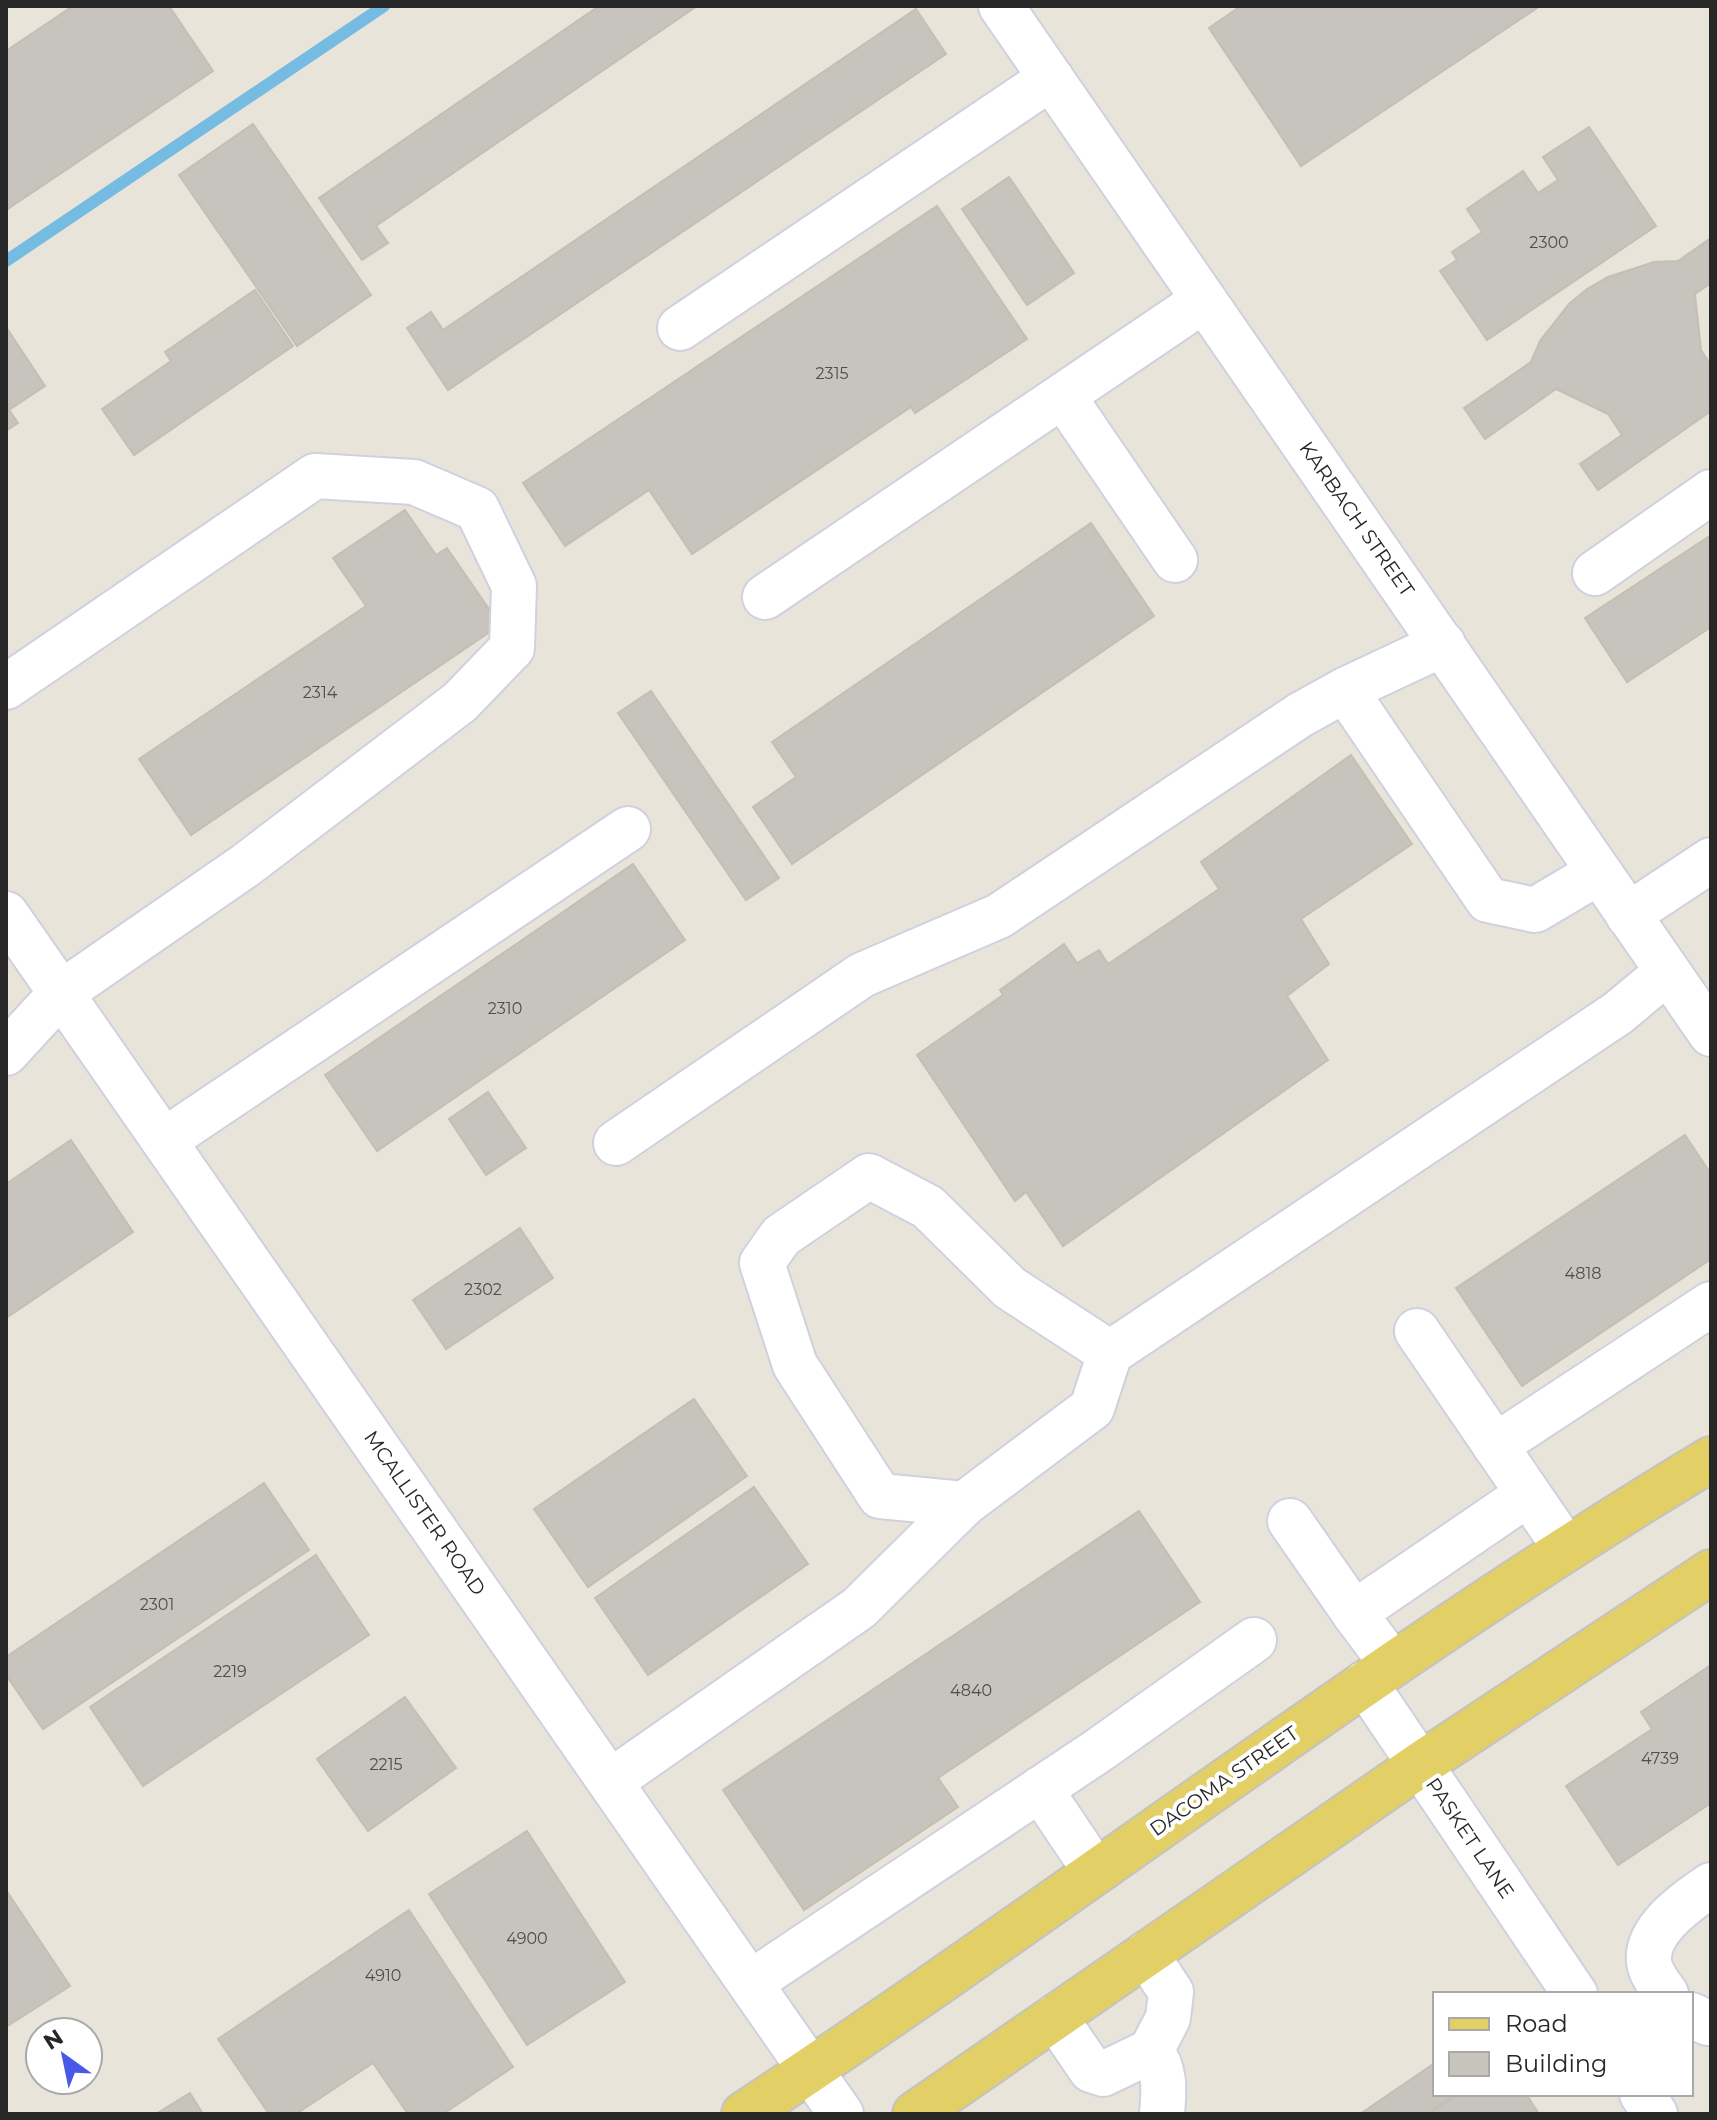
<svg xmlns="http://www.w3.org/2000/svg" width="1717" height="2120" font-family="Montserrat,sans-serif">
	<rect width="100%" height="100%" fill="#e9e4da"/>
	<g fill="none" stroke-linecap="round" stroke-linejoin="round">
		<polyline stroke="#76bce2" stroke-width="12" points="6,261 384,6"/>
	</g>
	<g fill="#c7c3bd" stroke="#c4bfb4" stroke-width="2">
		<polygon points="73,6 169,6 213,71 6,210 6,51"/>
		<polygon points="599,6 697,6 376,226 388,243 362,260 319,198"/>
		<polygon points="1241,6 1540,6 1301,166 1209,28"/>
		<polygon points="916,9 946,54 448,390 407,328 431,312 443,330"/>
		<polygon points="253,124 371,295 297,346 179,175"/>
		<polygon points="1589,127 1656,226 1487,340 1440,271 1457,260 1452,252 1482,232 1467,209 1523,171 1538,193 1558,180 1543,157"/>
		<polygon points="1009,177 1074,273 1027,305 962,209"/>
		<polygon points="937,206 1027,339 915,413 911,407 692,554 649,490 565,546 523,483"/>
		<polygon points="1711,238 1711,283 1695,294 1701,350 1711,365 1711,411 1598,490 1580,464 1622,435 1608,414 1556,389 1485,439 1464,408 1531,362 1540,341 1569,304 1587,289 1608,277 1654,262 1678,261"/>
		<polygon points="255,290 293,346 134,455 102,409 171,361 165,352"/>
		<polygon points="6,327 45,386 9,410 18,423 6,431"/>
		<polygon points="405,510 436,555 447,548 500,625 191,835 139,759 366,606 333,558"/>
		<polygon points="1091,523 1154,616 792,864 753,807 796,777 772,742"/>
		<polygon points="1711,535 1711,627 1627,682 1585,618"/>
		<polygon points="651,691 779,878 746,900 618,713"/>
		<polygon points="1351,755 1412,844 1301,919 1329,964 1287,996 1328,1060 1063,1246 1026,1192 1015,1201 917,1055 1003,995 1000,990 1064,944 1077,963 1099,950 1108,964 1219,889 1201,862"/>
		<polygon points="633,864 685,940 377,1151 325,1075"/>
		<polygon points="488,1092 526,1148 486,1175 449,1119"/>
		<polygon points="1685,1135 1711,1174 1711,1259 1522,1386 1456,1288"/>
		<polygon points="71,1140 133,1232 6,1318 6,1184"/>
		<polygon points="520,1228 553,1278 446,1349 413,1300"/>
		<polygon points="694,1399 747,1476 588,1587 534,1509"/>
		<polygon points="264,1483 309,1550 43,1729 6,1675 6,1657"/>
		<polygon points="754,1487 808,1564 648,1675 595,1598"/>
		<polygon points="1139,1511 1200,1602 938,1778 958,1807 804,1910 723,1790"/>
		<polygon points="316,1555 369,1635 143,1786 90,1707"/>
		<polygon points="1711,1665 1711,1803 1618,1865 1566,1786 1652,1729 1641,1712"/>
		<polygon points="405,1697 456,1768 368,1831 317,1759"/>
		<polygon points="527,1831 625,1982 527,2045 429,1894"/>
		<polygon points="6,1890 70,1986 6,2027"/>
		<polygon points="409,1910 513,2067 443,2114 408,2114 373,2063 296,2114 269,2114 218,2039"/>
		<polygon points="1435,2063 1435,2094 1457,2094 1428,2114 1360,2114"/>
		<polygon points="190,2093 203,2114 156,2114"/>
		<polygon points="1457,2094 1526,2094 1539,2114 1428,2114"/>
	</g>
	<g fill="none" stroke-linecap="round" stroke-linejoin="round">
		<g stroke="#d0d1df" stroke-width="48">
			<g id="minor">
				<polyline points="1001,6 1711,1034"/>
				<polyline points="680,328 1051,78"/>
				<polyline points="1063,396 1175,560"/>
				<polyline points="1595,573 1711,492"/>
				<polyline points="765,597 1204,300"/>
				<polyline points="6,687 315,476 414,482 477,509 514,586 512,648 460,702 246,865 61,993 6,1053"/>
				<polyline points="1345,690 1488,900 1535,910 1599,872"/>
				<polyline points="6,914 841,2114"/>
				<polyline points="1628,915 1711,860"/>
				<polyline points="165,1140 628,829"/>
				<polyline points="616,1143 862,975 999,916 1300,715 1345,690 1443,644"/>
				<polyline points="1417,1331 1566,1549"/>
				<polyline points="1110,1353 1010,1288 928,1207 869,1176 781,1236 762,1263 795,1365 880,1496 964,1504 1092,1408 1110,1353 1618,1013 1667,972"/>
				<polyline points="1495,1446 1711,1304"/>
				<polyline points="1290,1521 1354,1613 1528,1494"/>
				<polyline points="1354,1613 1392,1664"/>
				<polyline points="1365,1683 1575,1994"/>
				<polyline points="611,1781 859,1608 964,1504"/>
				<polyline points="1040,1789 1095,1871"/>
				<path d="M 1146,1954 L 1171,1992 L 1168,2018 L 1151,2051 C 1166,2070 1164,2090 1162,2114"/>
				<polyline points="750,1983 1099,1750 1254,1640"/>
				<path d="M 1666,1994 C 1660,1986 1653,1976 1650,1967 C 1641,1932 1687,1901 1711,1885"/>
				<polyline points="1691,2015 1708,2023 1711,2022"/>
				<polyline points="1055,2017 1091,2070 1103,2074 1151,2051"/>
				<polyline points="1642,2094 1655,2114"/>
			</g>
		</g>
		<g stroke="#c3c3c3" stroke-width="48">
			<g id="major">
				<path d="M 744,2114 C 1069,1900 1377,1660 1711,1459"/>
				<polyline points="915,2114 1421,1764 1711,1572"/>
			</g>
		</g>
		<use href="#minor" stroke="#fff" stroke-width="44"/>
		<use href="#major" stroke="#e2cf66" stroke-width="44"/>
	</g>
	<g text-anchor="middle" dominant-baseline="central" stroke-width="8" stroke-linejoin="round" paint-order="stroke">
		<g font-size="16" fill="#4f4e4c">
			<text x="1549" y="242">2300</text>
			<text x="832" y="373">2315</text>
			<text x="320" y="692">2314</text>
			<text x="505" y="1008">2310</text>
			<text x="1583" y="1273">4818</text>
			<text x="483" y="1289">2302</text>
			<text x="157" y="1604">2301</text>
			<text x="230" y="1671">2219</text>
			<text x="971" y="1690">4840</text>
			<text x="1660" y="1758">4739</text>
			<text x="386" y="1764">2215</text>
			<text x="527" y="1938">4900</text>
			<text x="383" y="1975">4910</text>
		</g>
		<g font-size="20" fill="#272727" stroke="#fff">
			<text transform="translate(1357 519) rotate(55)">KARBACH STREET</text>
			<text transform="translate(425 1513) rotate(55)">MCALLISTER ROAD</text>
			<text transform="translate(1224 1781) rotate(-35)">DACOMA STREET</text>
			<text transform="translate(1470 1838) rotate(56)">PASKET LANE</text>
		</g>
	</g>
	<rect width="1717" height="2120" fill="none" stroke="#272727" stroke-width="16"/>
	<rect x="1433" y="1992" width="260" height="104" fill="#ffffff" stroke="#a9a9a9" stroke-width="2"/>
	<rect x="1449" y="2018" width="40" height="12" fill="#e2cf66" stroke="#a9a9a9" stroke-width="2"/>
	<text x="1505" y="2032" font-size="24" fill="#272727">Road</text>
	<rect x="1449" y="2052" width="40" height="24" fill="#c7c3bd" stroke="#a9a9a9" stroke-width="2"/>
	<text x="1505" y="2072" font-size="24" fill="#272727">Building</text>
	<g transform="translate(64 2056) rotate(327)"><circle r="38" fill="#ffffff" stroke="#a9a9a9" stroke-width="2"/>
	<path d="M0-6L14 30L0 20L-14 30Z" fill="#4959e7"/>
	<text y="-12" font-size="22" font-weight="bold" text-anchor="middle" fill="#272727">N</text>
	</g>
</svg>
